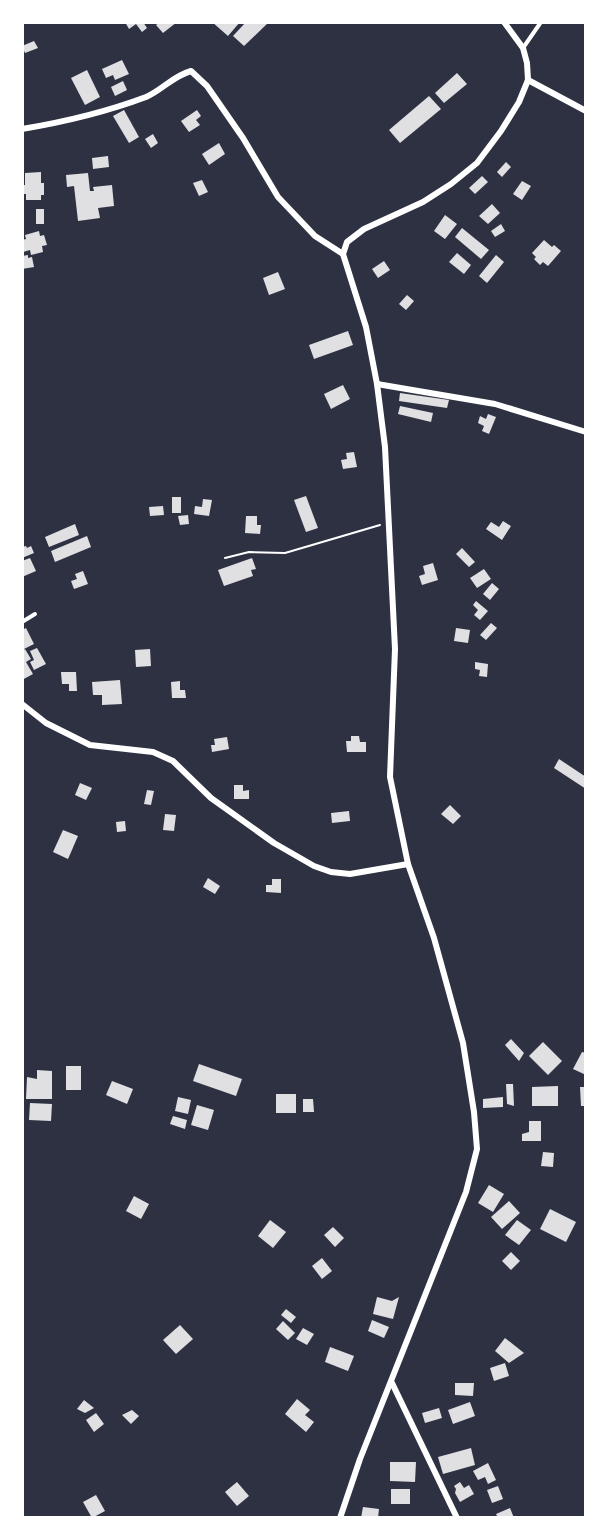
<svg xmlns="http://www.w3.org/2000/svg" width="608" height="1540" font-family="'IBM Plex Sans',sans-serif">
	<rect width="100%" height="100%" fill="#2d3142"/>
	<g fill="#e0e0e3">
		<polygon points="125,22 143,22 147,28 142,32 136,24 129,29"/>
		<polygon points="160,22 177,22 163,33 156,25"/>
		<polygon points="212,22 240,22 228,36"/>
		<polygon points="246,22 269,22 244,46 233,36"/>
		<polygon points="34,41 38,48 25,53 22,46"/>
		<polygon points="122,60 129,74 115,80 113,75 106,78 102,69"/>
		<polygon points="87,70 100,97 85,105 71,78"/>
		<polygon points="457,73 467,84 444,103 435,93"/>
		<polygon points="123,81 127,90 115,96 111,87"/>
		<polygon points="429,96 441,109 400,143 389,130"/>
		<polygon points="124,110 139,137 129,143 113,116"/>
		<polygon points="197,110 201,116 196,120 200,125 189,132 181,121"/>
		<polygon points="153,134 158,143 151,148 145,139"/>
		<polygon points="219,143 225,154 209,165 202,154"/>
		<polygon points="108,156 109,167 93,169 92,158"/>
		<polygon points="506,162 511,167 502,177 497,172"/>
		<polygon points="41,172 41,183 44,183 44,195 41,195 41,200 26,200 26,194 22,194 22,185 25,185 25,173"/>
		<polygon points="88,173 90,191 94,191 93,187 112,185 114,206 98,208 100,218 78,221 74,186 67,187 66,175"/>
		<polygon points="482,176 488,182 475,194 469,188"/>
		<polygon points="202,180 208,192 199,196 193,183"/>
		<polygon points="522,181 531,186 522,200 513,194"/>
		<polygon points="492,204 500,213 488,224 479,216"/>
		<rect x="36" y="209" width="8" height="15"/>
		<polygon points="445,215 457,224 445,239 434,231"/>
		<polygon points="501,224 505,231 495,237 491,231"/>
		<polygon points="462,228 489,250 481,259 455,237"/>
		<polygon points="39,231 40,236 44,235 47,245 42,246 43,252 31,255 30,250 23,252 22,240 26,239 25,235"/>
		<polygon points="544,240 552,247 554,245 561,251 548,266 543,262 540,265 534,259 536,257 532,253"/>
		<polygon points="457,253 471,265 464,274 449,262"/>
		<polygon points="28,255 28,258 32,257 34,267 22,269 22,256"/>
		<polygon points="496,255 504,262 487,283 479,276"/>
		<polygon points="384,261 390,270 378,278 372,269"/>
		<polygon points="278,272 285,289 269,295 263,278"/>
		<polygon points="407,295 414,301 406,310 399,304"/>
		<polygon points="348,331 353,345 314,359 309,345"/>
		<polygon points="343,385 350,399 331,409 324,394"/>
		<polygon points="400,393 449,400 447,408 399,401"/>
		<polygon points="400,406 433,413 431,422 398,414"/>
		<polygon points="488,414 496,417 489,434 482,431 484,426 478,423 480,416 486,419"/>
		<polygon points="354,452 357,467 343,469 341,460 347,459 346,453"/>
		<polygon points="306,496 318,528 306,532 294,500"/>
		<rect x="172" y="497" width="9" height="16"/>
		<polygon points="203,499 212,500 209,516 194,514 195,506 202,507"/>
		<polygon points="163,506 164,515 150,516 149,507"/>
		<polygon points="188,515 189,524 180,525 178,516"/>
		<polygon points="246,516 257,516 257,525 261,525 260,534 245,533"/>
		<polygon points="503,521 511,526 502,540 486,529 491,522 499,527"/>
		<polygon points="75,524 79,535 49,547 45,537"/>
		<polygon points="87,536 91,547 55,562 51,551"/>
		<polygon points="26,546 27,548 31,546 34,553 22,558 22,547"/>
		<polygon points="462,548 475,562 469,567 456,554"/>
		<polygon points="30,558 36,571 22,577 22,561"/>
		<polygon points="252,558 256,569 251,570 253,576 224,586 218,570"/>
		<polygon points="433,563 438,580 422,585 419,576 425,574 423,566"/>
		<polygon points="484,569 491,579 477,588 470,578"/>
		<polygon points="83,571 88,584 74,589 71,581 77,579 75,574"/>
		<polygon points="492,583 499,589 490,600 483,594"/>
		<polygon points="476,601 488,611 480,620 474,615 478,610 473,605"/>
		<polygon points="491,623 497,628 486,640 480,635"/>
		<polygon points="26,628 34,644 22,650 22,630"/>
		<polygon points="456,628 470,630 468,643 454,641"/>
		<polygon points="37,648 46,664 34,670 30,662 34,660 30,651"/>
		<polygon points="25,649 31,659 26,662 33,674 22,680 22,651"/>
		<polygon points="150,649 151,666 136,667 135,650"/>
		<polygon points="475,662 488,664 487,677 479,676 480,670 475,669"/>
		<polygon points="61,672 76,672 77,691 69,691 69,684 62,684"/>
		<polygon points="120,680 122,704 102,705 102,695 93,695 92,682"/>
		<polygon points="180,681 180,690 185,690 186,698 172,698 171,682"/>
		<polygon points="351,736 359,736 360,742 366,742 366,752 347,752 346,741 351,741"/>
		<polygon points="227,737 229,749 212,752 211,745 215,745 214,739"/>
		<polygon points="559,759 586,777 586,789 554,768"/>
		<polygon points="80,783 92,788 86,800 75,795"/>
		<polygon points="234,785 243,785 243,791 249,790 249,799 234,799"/>
		<polygon points="147,790 154,791 151,805 144,804"/>
		<polygon points="450,805 461,816 453,824 441,814"/>
		<polygon points="349,811 350,821 332,823 331,813"/>
		<polygon points="165,814 176,815 174,831 163,830"/>
		<polygon points="125,821 126,831 117,832 116,822"/>
		<polygon points="63,830 78,836 68,859 53,852"/>
		<polygon points="208,878 220,886 215,894 203,887"/>
		<polygon points="272,879 281,879 281,893 266,892 266,885 272,885"/>
		<polygon points="511,1039 524,1053 519,1061 505,1045"/>
		<polygon points="543,1042 562,1061 548,1075 529,1056"/>
		<polygon points="582,1052 586,1053 586,1075 573,1069"/>
		<polygon points="199,1064 242,1079 236,1096 193,1081"/>
		<rect x="66" y="1066" width="15" height="24"/>
		<polygon points="37,1070 52,1071 52,1099 26,1099 27,1077 37,1079"/>
		<polygon points="112,1081 133,1089 127,1104 106,1095"/>
		<polygon points="506,1084 513,1084 514,1106 507,1104"/>
		<polygon points="558,1086 558,1106 532,1106 532,1087"/>
		<polygon points="580,1087 586,1087 586,1106 581,1106"/>
		<rect x="276" y="1094" width="20" height="19"/>
		<polygon points="178,1097 191,1100 188,1114 175,1111"/>
		<polygon points="503,1097 503,1107 483,1108 483,1099"/>
		<polygon points="303,1099 313,1099 314,1112 303,1112"/>
		<polygon points="30,1103 52,1104 51,1121 29,1120"/>
		<polygon points="197,1105 214,1110 208,1130 191,1125"/>
		<polygon points="173,1116 187,1120 185,1129 170,1124"/>
		<polygon points="529,1121 541,1121 541,1141 522,1141 522,1134 529,1132"/>
		<polygon points="543,1152 554,1153 553,1167 541,1166"/>
		<polygon points="489,1185 504,1194 493,1212 478,1203"/>
		<polygon points="134,1196 149,1204 141,1219 126,1211"/>
		<polygon points="509,1201 520,1213 502,1229 491,1217"/>
		<polygon points="550,1209 576,1222 566,1242 540,1229"/>
		<polygon points="270,1220 286,1232 273,1248 258,1236"/>
		<polygon points="517,1220 531,1230 519,1245 505,1235"/>
		<polygon points="333,1227 344,1238 335,1247 324,1235"/>
		<polygon points="511,1252 520,1261 511,1270 502,1261"/>
		<polygon points="322,1258 332,1271 322,1279 312,1266"/>
		<polygon points="377,1297 392,1301 399,1297 393,1319 373,1314"/>
		<polygon points="286,1309 296,1317 291,1323 281,1315"/>
		<polygon points="372,1320 389,1327 384,1338 368,1331"/>
		<polygon points="283,1321 295,1333 288,1340 276,1329"/>
		<polygon points="180,1325 193,1339 176,1354 163,1340"/>
		<polygon points="303,1328 314,1334 307,1345 296,1339"/>
		<polygon points="505,1338 524,1353 509,1363 495,1351"/>
		<polygon points="330,1347 354,1356 348,1371 325,1362"/>
		<polygon points="505,1363 509,1376 494,1381 490,1368"/>
		<polygon points="455,1383 474,1383 473,1396 455,1395"/>
		<polygon points="297,1399 310,1410 305,1415 314,1422 306,1432 285,1414"/>
		<polygon points="84,1400 94,1408 85,1413 77,1409"/>
		<polygon points="470,1402 475,1416 453,1424 448,1410"/>
		<polygon points="439,1408 442,1418 425,1423 422,1413"/>
		<polygon points="132,1410 139,1416 131,1424 122,1415"/>
		<polygon points="96,1413 104,1424 94,1432 86,1420"/>
		<polygon points="471,1448 475,1465 443,1474 438,1457"/>
		<polygon points="390,1462 416,1462 415,1482 390,1481"/>
		<polygon points="488,1463 496,1480 488,1484 485,1477 478,1480 473,1471"/>
		<polygon points="237,1482 249,1496 237,1506 225,1492"/>
		<polygon points="460,1482 464,1488 469,1485 474,1494 460,1502 455,1493 456,1489 454,1486"/>
		<polygon points="498,1486 503,1499 492,1503 487,1490"/>
		<rect x="391" y="1489" width="19" height="15"/>
		<polygon points="96,1495 105,1511 92,1518 83,1502"/>
		<polygon points="363,1507 379,1509 378,1518 361,1518"/>
		<polygon points="510,1508 514,1518 498,1518 496,1514"/>
	</g>
	<g fill="none" stroke-linecap="round" stroke-linejoin="round">
		<polyline stroke="#fff" stroke-width="2" points="225,558 249,552 285,553 380,525"/>
		<g stroke="#fff" stroke-width="4">
			<polyline points="523,48 541,22"/>
			<polyline points="22,622 35,614"/>
		</g>
		<g stroke="#fff" stroke-width="6">
			<polyline points="528,80 586,111"/>
			<path d="M 22,129 C 64,122 106,112 146,97 C 162,90 173,76 191,71 L 207,86 L 243,138 L 278,197 L 315,236 L 343,254"/>
			<polyline points="377,384 495,404 586,432"/>
			<polyline points="22,704 46,723 90,745 153,752 173,761 211,798 274,843 314,866 331,872 350,874 408,864"/>
			<polyline points="392,1383 457,1518"/>
			<polyline points="340,1518 360,1459 466,1192 477,1149 474,1112 463,1043 434,938 408,864 390,777 395,649 385,447 377,384 366,327 343,254 347,242 364,229 423,202 451,184 477,163 501,131 519,102 528,80 527,63 523,48 504,22"/>
		</g>
	</g>
	<rect width="608" height="1540" fill="none" stroke="#ffffff" stroke-width="48"/>
</svg>
